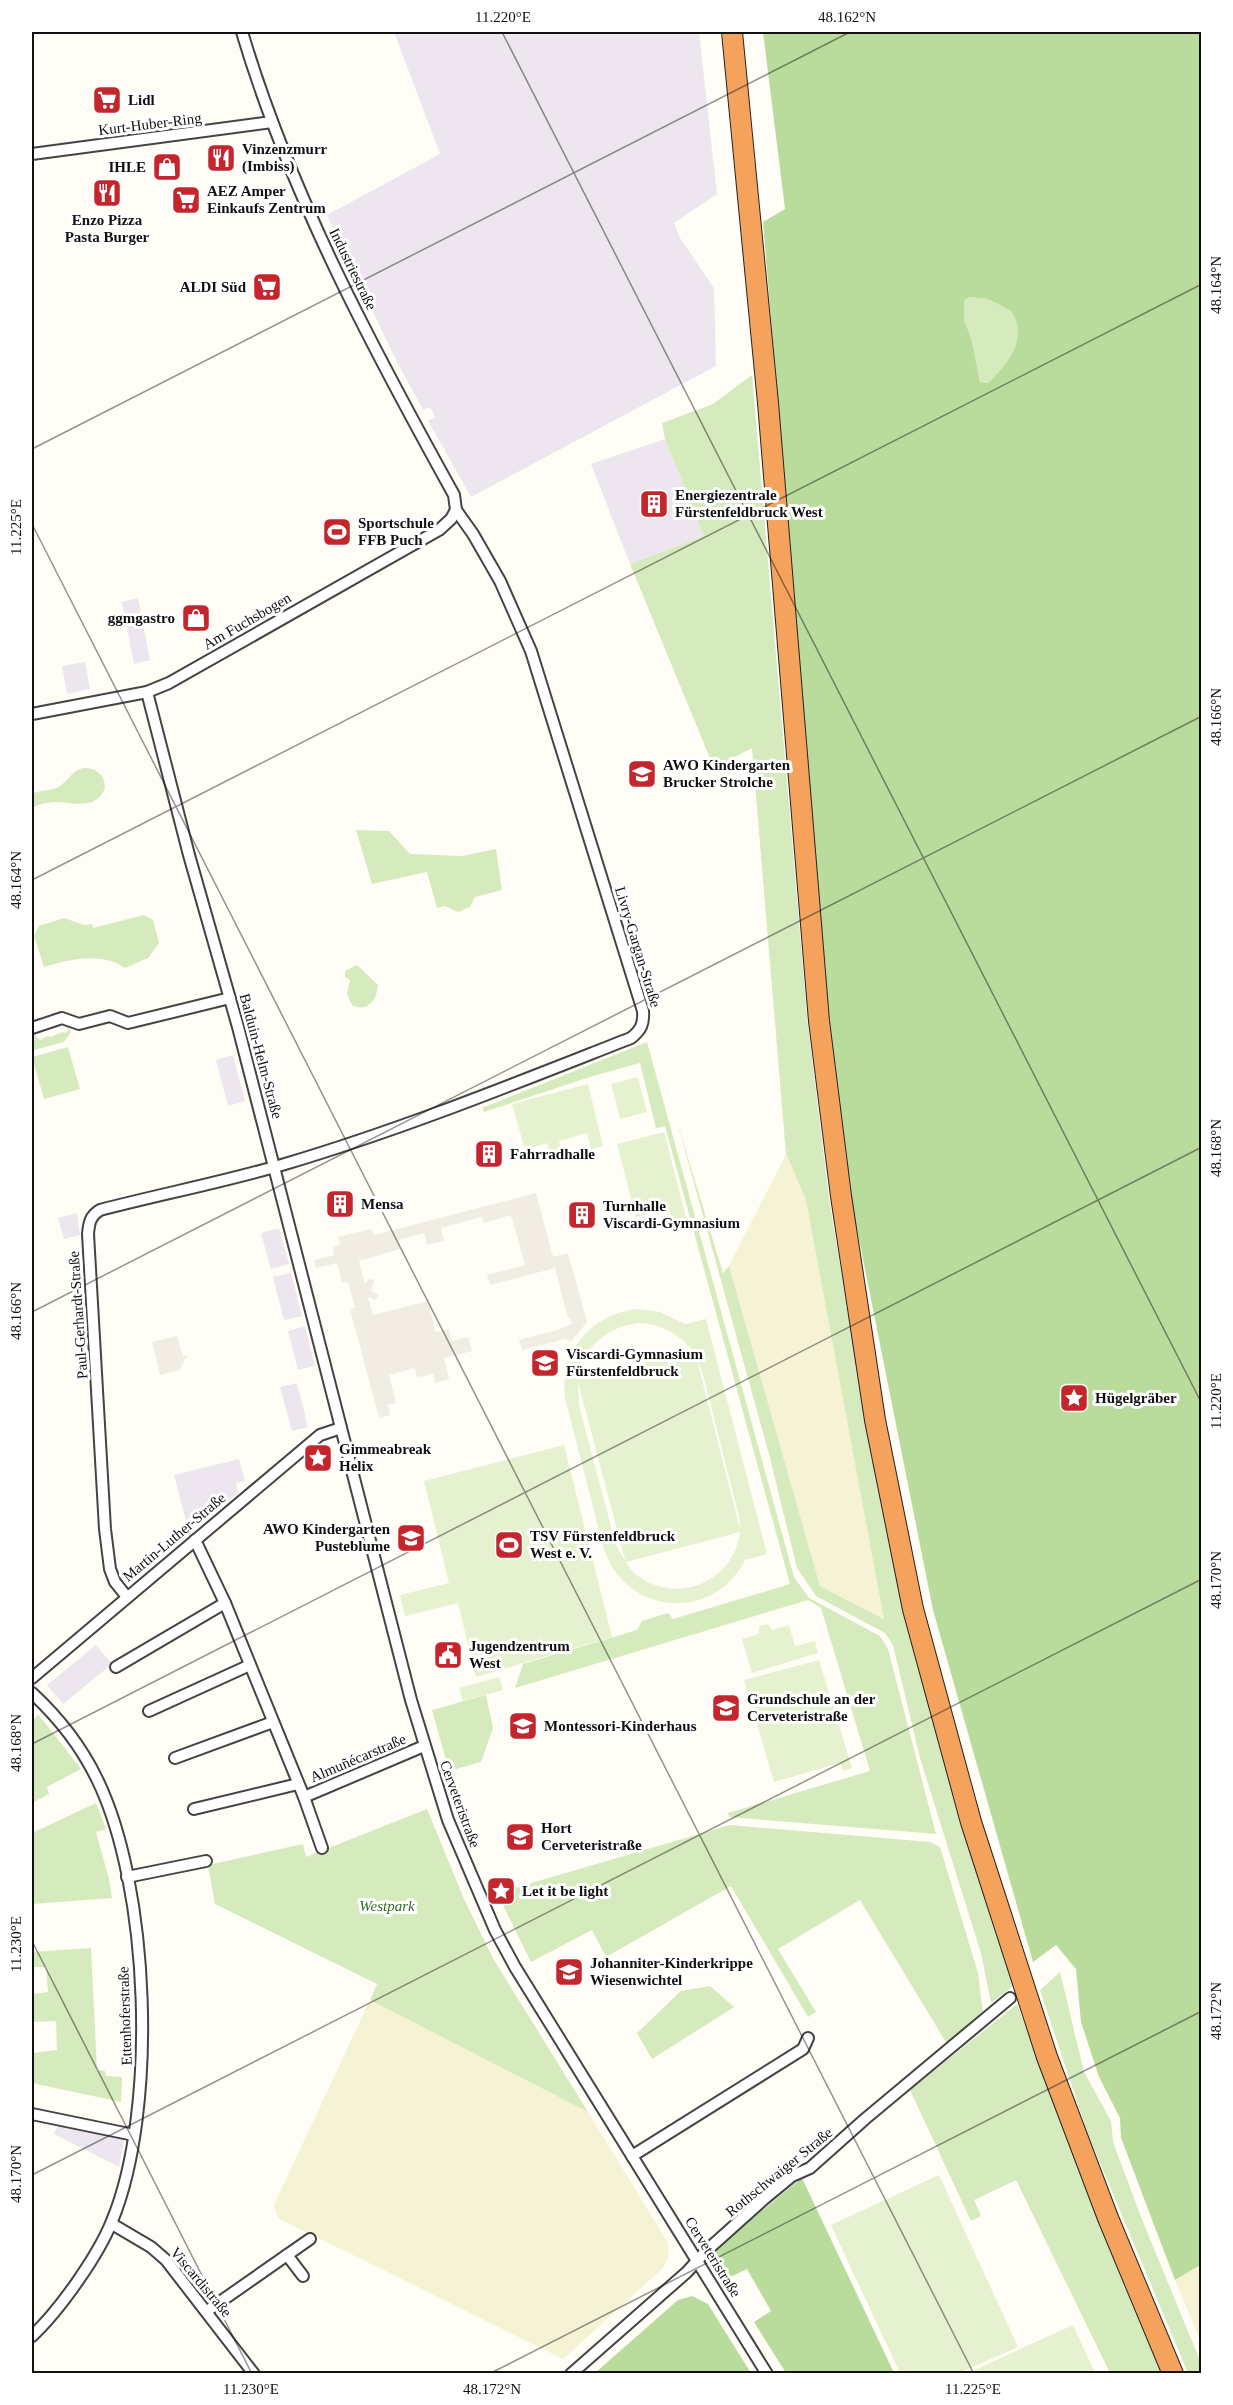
<svg xmlns="http://www.w3.org/2000/svg" width="1233" height="2405" font-family="'Times New Roman',serif">
	<rect width="100%" height="100%" fill="#fffdf5"/>
	<g fill="#eee6ef">
		<polygon points="394,32 699,32 717,194 674,223 680,238 714,288 716,366 471,497 428,421 435,417 430,407 423,410 394,356 327,215 440,154"/>
		<polygon points="665,439 704,536 630,564 591,464"/>
		<polygon points="138,598 150,660 134,664 122,602"/>
		<polygon points="85,662 90,689 67,694 62,666"/>
		<polygon points="233,1055 245,1101 228,1106 216,1060"/>
		<polygon points="77,1213 80,1235 64,1239 58,1218"/>
		<polygon points="279,1228 289,1264 271,1269 261,1233"/>
		<polygon points="291,1273 302,1316 284,1320 273,1277"/>
		<polygon points="305,1326 315,1366 298,1370 288,1331"/>
		<polygon points="297,1383 308,1427 292,1431 280,1387"/>
		<polygon points="239,1459 245,1481 236,1483 238,1492 226,1503 224,1497 215,1499 216,1504 207,1506 209,1516 198,1526 196,1518 186,1521 174,1475"/>
		<polygon points="96,1645 112,1664 63,1704 47,1685"/>
		<polygon points="59,2123 125,2136 119,2167 54,2134"/>
	</g>
	<g fill="#f6f3d4">
		<polygon points="786,1154 806,1200 885,1619 820,1586 729,1266"/>
		<polygon points="370,2000 588,2112 667,2241 669,2250 668,2259 663,2268 563,2359 278,2218 274,2205"/>
		<polygon points="1201,2265 1201,2342 1175,2280"/>
	</g>
	<g fill="#d5ebbd">
		<path d="M 969,297 L 988,299 L 1011,311 C 1029,338 1008,364 988,383 L 980,382 L 972,341 L 964,319 L 964,301 Z"/>
		<polygon points="752,375 808,1026 829,1198 866,1424 905,1616 961,1826 1013,1986 991,2003 981,1953 920,1758 893,1645 885,1633 816,1596 797,1568 770,1458 678,1125 723,1273 729,1266 820,1586 884,1619 806,1200 786,1154 752,748 714,768 630,564 704,536 665,439 662,423 713,404"/>
		<path d="M 84,768 C 97,768 105,775 105,788 C 96,811 73,802 55,802 C 47,802 39,805 32,807 L 32,794 C 40,789 52,792 60,786 C 70,779 72,770 84,768 Z"/>
		<polygon points="356,830 389,831 410,854 462,856 496,849 502,890 475,897 470,907 458,912 445,906 437,908 427,872 372,884"/>
		<path d="M 144,915 L 153,920 L 159,943 L 148,958 L 125,968 C 102,952 70,959 44,967 L 34,936 L 39,926 L 64,918 L 84,925 L 92,924 L 93,928 Z"/>
		<path d="M 357,965 L 378,985 C 377,1000 367,1013 352,1005 L 347,994 L 350,980 L 345,977 L 345,971 Z"/>
		<polygon points="63,1024 67,1025 71,1032 64,1042 34,1050 32,1044 34,1035 40,1040 48,1036 50,1037 63,1032 65,1033 69,1030"/>
		<polygon points="647,1042 794,1577 809,1598 880,1636 888,1649 936,1834 729,1817 728,1813 870,1771 821,1608 808,1600 515,1688 523,1664 637,1630 642,1621 668,1613 673,1619 790,1584 665,1126 656,1128 640,1063 593,1076 484,1112 482,1108"/>
		<polygon points="68,1047 80,1089 44,1099 32,1057"/>
		<polygon points="486,1695 493,1728 481,1762 449,1771 432,1710"/>
		<polygon points="38,1714 81,1769 47,1787 49,1794 32,1803 32,1723"/>
		<polygon points="96,1803 106,1829 96,1832 109,1879 112,1898 32,1904 32,1833"/>
		<polygon points="427,1809 464,1899 494,1960 588,2112 370,2000 377,1984 215,1904 208,1865 303,1844 306,1857"/>
		<polygon points="730,1825 930,1842 940,1847 978,1973 983,2014 947,2044 860,1900 778,1949 816,2012 808,2017 731,1886 606,1957 592,1930 531,1962 497,1893"/>
		<polygon points="91,1948 97,2070 105,2071 106,2076 122,2077 121,2102 32,2083 32,2053 57,2050 56,2021 32,2022 32,1994 48,1992 46,1967 32,1967 32,1952"/>
		<polygon points="1060,1972 1084,2072 1111,2121 1113,2142 1143,2222 1201,2363 1201,2373 1188,2373 1088,2134 1040,1990"/>
		<polygon points="710,1986 734,2007 652,2059 637,2033 681,1991"/>
		<polygon points="1017,2004 1101,2224 1163,2373 1110,2373 1016,2180 974,2200 981,2216 971,2221 910,2090"/>
	</g>
	<g fill="#b9dc9c" fill-rule="evenodd">
		<path d="M 763,32 L 1201,32 L 1202,2264 L 1175,2280 L 1121,2138 L 1120,2118 L 1099,2077 L 1081,2022 L 1076,1969 L 1056,1945 L 1033,1962 L 933,1610 L 850,1194 L 829,1025 L 763,222 L 785,209 ZM 969,297 L 988,299 L 1011,311 C 1029,338 1008,364 988,383 L 980,382 L 972,341 L 964,319 L 964,301 Z"/>
		<polygon points="802,2178 894,2373 786,2373 754,2322 771,2311 747,2269 726,2279 710,2253"/>
		<polygon points="692,2296 708,2304 751,2373 595,2373 678,2300"/>
	</g>
	<g fill="#e6f2cf" fill-rule="evenodd">
		<polygon points="638,1077 647,1112 620,1119 611,1084"/>
		<polygon points="588,1084 603,1146 591,1149 587,1133 559,1141 563,1156 552,1160 547,1143 525,1150 512,1104"/>
		<polygon points="664,1132 687,1221 673,1224 669,1209 636,1217 617,1144"/>
		<path d="M 638,1309 L 660,1312 L 685,1324 L 706,1319 L 767,1554 L 745,1560 C 713,1624 623,1615 603,1546 L 565,1398 C 559,1352 592,1313 638,1309 ZM 638,1323 C 661,1324 678,1333 692,1350 L 578,1380 C 582,1348 607,1327 638,1323 ZM 696,1356 L 704,1378 L 739,1517 L 740,1529 ZM 578,1382 L 625,1560 L 625,1561 L 616,1545 L 579,1406 ZM 740,1532 C 735,1575 690,1601 650,1583 C 641,1579 630,1571 626,1562 Z"/>
		<polygon points="564,1445 612,1637 476,1677 458,1603 405,1616 400,1595 449,1583 424,1481"/>
		<polygon points="768,1624 772,1630 789,1625 795,1646 815,1641 818,1653 752,1673 742,1639 759,1634 759,1626"/>
		<polygon points="819,1660 852,1768 843,1771 840,1763 774,1782 744,1680"/>
		<polygon points="499,1677 503,1690 463,1701 459,1688"/>
		<polygon points="939,2175 1018,2347 959,2373 900,2373 831,2225"/>
		<polygon points="1073,2325 1095,2373 968,2373"/>
	</g>
	<g fill="#f1ede2">
		<polygon points="536,1193 553,1257 568,1253 587,1322 571,1342 565,1339 522,1350 519,1340 558,1330 573,1323 567,1315 555,1268 490,1285 487,1275 525,1265 511,1215 484,1223 482,1217 441,1228 444,1241 427,1245 424,1233 398,1240 400,1249 359,1261 365,1284 369,1279 374,1280 371,1291 379,1295 376,1300 368,1297 373,1315 428,1301 436,1332 449,1329 452,1341 468,1337 472,1351 444,1358 449,1379 435,1383 433,1374 417,1378 415,1368 389,1375 396,1403 387,1405 390,1415 379,1418 350,1309 355,1308 348,1282 342,1283 337,1263 316,1268 314,1260 334,1255 333,1247 340,1245 338,1237 371,1229 374,1235"/>
		<polygon points="177,1336 183,1356 188,1355 179,1370 160,1375 152,1342"/>
	</g>
	<g fill="none" stroke-linecap="round" stroke-linejoin="round">
		<g stroke="#444" stroke-width="14">
			<g id="street">
				<path d="M 242,32 C 290,194 372,347 454,495 L 456,510"/>
				<polyline points="32,154 272,122"/>
				<polyline points="147,692 189,855 238,1027 411,1700 448,1820 495,1930 515,1967 767,2374"/>
				<polyline points="32,714 147,692 169,683 439,530 451,519 456,510"/>
				<polyline points="32,1028 62,1018 79,1024 110,1016 128,1023 230,998"/>
				<polyline points="195,1540 225,1603 304,1797 322,1848"/>
				<path d="M 127,1597 L 115,1582 L 110,1569 L 105,1529 L 88,1234 C 89,1223 90,1216 100,1210 C 161,1194 224,1182 285,1164 C 403,1129 516,1083 631,1038 C 641,1030 644,1024 643,1011 L 531,651 L 500,581 L 473,534 L 456,510"/>
				<polyline points="116,1667 225,1603"/>
				<polyline points="32,1678 320,1435 341,1428"/>
				<path d="M 32,1693 C 59,1718 81,1746 97,1779 C 150,1887 158,2110 112,2221 C 98,2256 59,2311 32,2336"/>
				<polyline points="149,1711 250,1665"/>
				<polyline points="175,1758 273,1722"/>
				<polyline points="304,1797 424,1746"/>
				<polyline points="194,1809 298,1784"/>
				<polyline points="127,1877 206,1861"/>
				<polyline points="32,2114 134,2135"/>
				<polyline points="632,2156 803,2049 808,2038"/>
				<polyline points="112,2224 151,2247 166,2260 254,2374"/>
				<polyline points="287,2255 303,2276"/>
				<polyline points="207,2311 310,2239"/>
				<polyline points="571,2374 687,2272 706,2251 764,2199 792,2176 810,2168 865,2119 1010,1998"/>
			</g>
		</g>
		<g stroke="#222" stroke-width="22">
			<polyline id="highway" points="732,32 768,403 819,1021 841,1196 875,1420 913,1609 971,1822 1047,2057 1108,2218 1173,2374"/>
		</g>
		<use href="#street" stroke="#fff" stroke-width="10"/>
		<use href="#highway" stroke="#f5a25d" stroke-width="20"/>
	</g>
	<path fill="none" stroke="#111" stroke-width="1.5" stroke-opacity="0.45" d="M 502,32 L 1202,1404M 32,449 L 850,32M 32,524 L 974,2374M 32,880 L 1202,284M 32,1312 L 1202,716M 32,1744 L 1202,1147M 32,1941 L 252,2374M 32,2175 L 1202,1579M 489,2374 L 1202,2011"/>
	<defs>
		<g id="supermarket-square" transform="scale(1.5)"><rect x="-9" y="-9" width="18" height="18" rx="4" fill="#c4262e" stroke="#fff"/><path d="M-6-5.5h2.5l.6 2H6L4.5 2H-2.5L-4.4-4H-6ZM-1.5 3.2a1.3 1.3 0 1 0 .1 0ZM3 3.2a1.3 1.3 0 1 0 .1 0Z" fill="#fff"/></g>
		<g id="restaurant-square" transform="scale(1.5)"><rect x="-9" y="-9" width="18" height="18" rx="4" fill="#c4262e" stroke="#fff"/><path d="M-5-6h1v4h1v-4h1v4h1v-4h1v5L-1.5 .5V6h-2V.5L-5-1ZM5-6V6H3V1.5H1.5Q1.5-4 5-6Z" fill="#fff"/></g>
		<g id="shop-square" transform="scale(1.5)"><rect x="-9" y="-9" width="18" height="18" rx="4" fill="#c4262e" stroke="#fff"/><path d="M-5-2.5h2.3a2.7 3.5 0 0 1 5.4 0H5L5.5 6h-11ZM-1.5-2.5h3a1.5 2.3 0 0 0-3 0Z" fill="#fff"/></g>
		<g id="building-square" transform="scale(1.5)"><rect x="-9" y="-9" width="18" height="18" rx="4" fill="#c4262e" stroke="#fff"/><path d="M-4-6H4V6H1V3H-1V6H-4ZM-2.5-4.3h1.7v1.8h-1.7ZM.8-4.3h1.7v1.8H.8ZM-2.5-1h1.7V.8h-1.7ZM.8-1h1.7V.8H.8Z" fill="#fff"/></g>
		<g id="stadium-square" transform="scale(1.5)"><rect x="-9" y="-9" width="18" height="18" rx="4" fill="#c4262e" stroke="#fff"/><path d="M0-5a6.5 5 0 1 0 0 10a6.5 5 0 1 0 0-10ZM-3.5-1.8h7v3.6h-7Z" fill="#fff"/></g>
		<g id="school-square" transform="scale(1.5)"><rect x="-9" y="-9" width="18" height="18" rx="4" fill="#c4262e" stroke="#fff"/><path d="M0-5L7-2L0 1L-7-2ZM-4 1L0 2.5L4 1V4Q0 6-4 4Z" fill="#fff"/></g>
		<g id="sight-square" transform="scale(1.5)"><rect x="-9" y="-9" width="18" height="18" rx="4" fill="#c4262e" stroke="#fff"/><path d="M0-6L1.8-2.2L6-1.7L2.9 1.2L3.7 5.4L0 3.3L-3.7 5.4L-2.9 1.2L-6-1.7L-1.8-2.2Z" fill="#fff"/></g>
		<g id="civic-square" transform="scale(1.5)"><rect x="-9" y="-9" width="18" height="18" rx="4" fill="#c4262e" stroke="#fff"/><path d="M-.6-6.5H3V-4.5H.6V-3L4-1V1h2V6H-6V1h2V-1L-.6-3ZM-1.2 2.5V6h2.4V2.5Z" fill="#fff"/></g>
	</defs>
	<g fill-rule="evenodd">
		<use href="#supermarket-square" x="107" y="100"/>
		<use href="#restaurant-square" x="221" y="158"/>
		<use href="#shop-square" x="167" y="167"/>
		<use href="#restaurant-square" x="107" y="193"/>
		<use href="#supermarket-square" x="186" y="200"/>
		<use href="#supermarket-square" x="267" y="287"/>
		<use href="#building-square" x="654" y="504"/>
		<use href="#stadium-square" x="337" y="532"/>
		<use href="#shop-square" x="196" y="618"/>
		<use href="#school-square" x="642" y="774"/>
		<use href="#building-square" x="489" y="1154"/>
		<use href="#building-square" x="340" y="1204"/>
		<use href="#building-square" x="582" y="1215"/>
		<use href="#school-square" x="545" y="1363"/>
		<use href="#sight-square" x="1074" y="1398"/>
		<use href="#sight-square" x="318" y="1458"/>
		<use href="#school-square" x="411" y="1538"/>
		<use href="#stadium-square" x="509" y="1545"/>
		<use href="#civic-square" x="448" y="1655"/>
		<use href="#school-square" x="726" y="1708"/>
		<use href="#school-square" x="523" y="1726"/>
		<use href="#school-square" x="520" y="1837"/>
		<use href="#sight-square" x="501" y="1891"/>
		<use href="#school-square" x="569" y="1972"/>
	</g>
	<g text-anchor="middle" dominant-baseline="central" stroke-width="6" stroke-linejoin="round" paint-order="stroke">
		<g font-size="15" font-weight="bold" fill="#111" stroke="#fff" text-anchor="start">
			<text x="128" y="100">Lidl</text>
			<text x="242" y="149">Vinzenzmurr<tspan x="242" dy="17">(Imbiss)</tspan></text>
			<text x="146" y="167" text-anchor="end">IHLE</text>
			<text x="207" y="191">AEZ Amper<tspan x="207" dy="17">Einkaufs Zentrum</tspan></text>
			<text x="107" y="220" text-anchor="middle">Enzo Pizza<tspan x="107" dy="17">Pasta Burger</tspan></text>
			<text x="246" y="287" text-anchor="end">ALDI Süd</text>
			<text x="675" y="495">Energiezentrale<tspan x="675" dy="17">Fürstenfeldbruck West</tspan></text>
			<text x="358" y="523">Sportschule<tspan x="358" dy="17">FFB Puch</tspan></text>
			<text x="175" y="618" text-anchor="end">ggmgastro</text>
			<text x="663" y="765">AWO Kindergarten<tspan x="663" dy="17">Brucker Strolche</tspan></text>
			<text x="510" y="1154">Fahrradhalle</text>
			<text x="361" y="1204">Mensa</text>
			<text x="603" y="1206">Turnhalle<tspan x="603" dy="17">Viscardi-Gymnasium</tspan></text>
			<text x="566" y="1354">Viscardi-Gymnasium<tspan x="566" dy="17">Fürstenfeldbruck</tspan></text>
			<text x="1095" y="1398">Hügelgräber</text>
			<text x="339" y="1449">Gimmeabreak<tspan x="339" dy="17">Helix</tspan></text>
			<text x="390" y="1529" text-anchor="end">AWO Kindergarten<tspan x="390" dy="17">Pusteblume</tspan></text>
			<text x="530" y="1536">TSV Fürstenfeldbruck<tspan x="530" dy="17">West e. V.</tspan></text>
			<text x="469" y="1646">Jugendzentrum<tspan x="469" dy="17">West</tspan></text>
			<text x="747" y="1699">Grundschule an der<tspan x="747" dy="17">Cerveteristraße</tspan></text>
			<text x="544" y="1726">Montessori-Kinderhaus</text>
			<text x="541" y="1828">Hort<tspan x="541" dy="17">Cerveteristraße</tspan></text>
			<text x="522" y="1891">Let it be light</text>
			<text x="590" y="1963">Johanniter-Kinderkrippe<tspan x="590" dy="17">Wiesenwichtel</tspan></text>
		</g>
		<g font-size="15" fill="#111" stroke="#fff">
			<text transform="translate(150 124) rotate(-7)">Kurt-Huber-Ring</text>
			<text transform="translate(353 269) rotate(64)">Industriestraße</text>
			<text transform="translate(247 621) rotate(-30)">Am Fuchsbogen</text>
			<text transform="translate(638 947) rotate(73)">Livry-Gargan-Straße</text>
			<text transform="translate(261 1056) rotate(75)">Balduin-Helm-Straße</text>
			<text transform="translate(78 1315) rotate(-94)">Paul-Gerhardt-Straße</text>
			<text transform="translate(174 1537) rotate(-40)">Martin-Luther-Straße</text>
			<text transform="translate(358 1758) rotate(-23)">Almuñécarstraße</text>
			<text transform="translate(460 1804) rotate(70)">Cerveteristraße</text>
			<text transform="translate(125 2016) rotate(-92)">Ettenhoferstraße</text>
			<text transform="translate(779 2172) rotate(-39)">Rothschwaiger Straße</text>
			<text transform="translate(713 2257) rotate(58)">Cerveteristraße</text>
			<text transform="translate(201 2282) rotate(50)">Viscardistraße</text>
		</g>
		<g font-size="15" font-style="italic" fill="#2f6b1f" stroke="#fff">
			<text x="387" y="1906">Westpark</text>
		</g>
	</g>
	<rect width="1233" height="2405" fill="none" stroke="#ffffff" stroke-width="66"/>
	<rect x="33" y="33" width="1167" height="2339" fill="none" stroke="#111" stroke-width="2"/>
	<g font-size="15" text-anchor="middle" fill="#111">
		<text x="503" y="22">11.220°E</text>
		<text x="847" y="22">48.162°N</text>
		<text transform="translate(1216 285) rotate(-90)" y="5">48.164°N</text>
		<text transform="translate(16 527) rotate(-90)" y="5">11.225°E</text>
		<text transform="translate(1216 717) rotate(-90)" y="5">48.166°N</text>
		<text transform="translate(16 880) rotate(-90)" y="5">48.164°N</text>
		<text transform="translate(1216 1148) rotate(-90)" y="5">48.168°N</text>
		<text transform="translate(16 1311) rotate(-90)" y="5">48.166°N</text>
		<text transform="translate(1216 1401) rotate(-90)" y="5">11.220°E</text>
		<text transform="translate(1216 1580) rotate(-90)" y="5">48.170°N</text>
		<text transform="translate(16 1743) rotate(-90)" y="5">48.168°N</text>
		<text transform="translate(16 1944) rotate(-90)" y="5">11.230°E</text>
		<text transform="translate(1216 2011) rotate(-90)" y="5">48.172°N</text>
		<text transform="translate(16 2174) rotate(-90)" y="5">48.170°N</text>
		<text x="251" y="2394">11.230°E</text>
		<text x="492" y="2394">48.172°N</text>
		<text x="973" y="2394">11.225°E</text>
	</g>
</svg>
